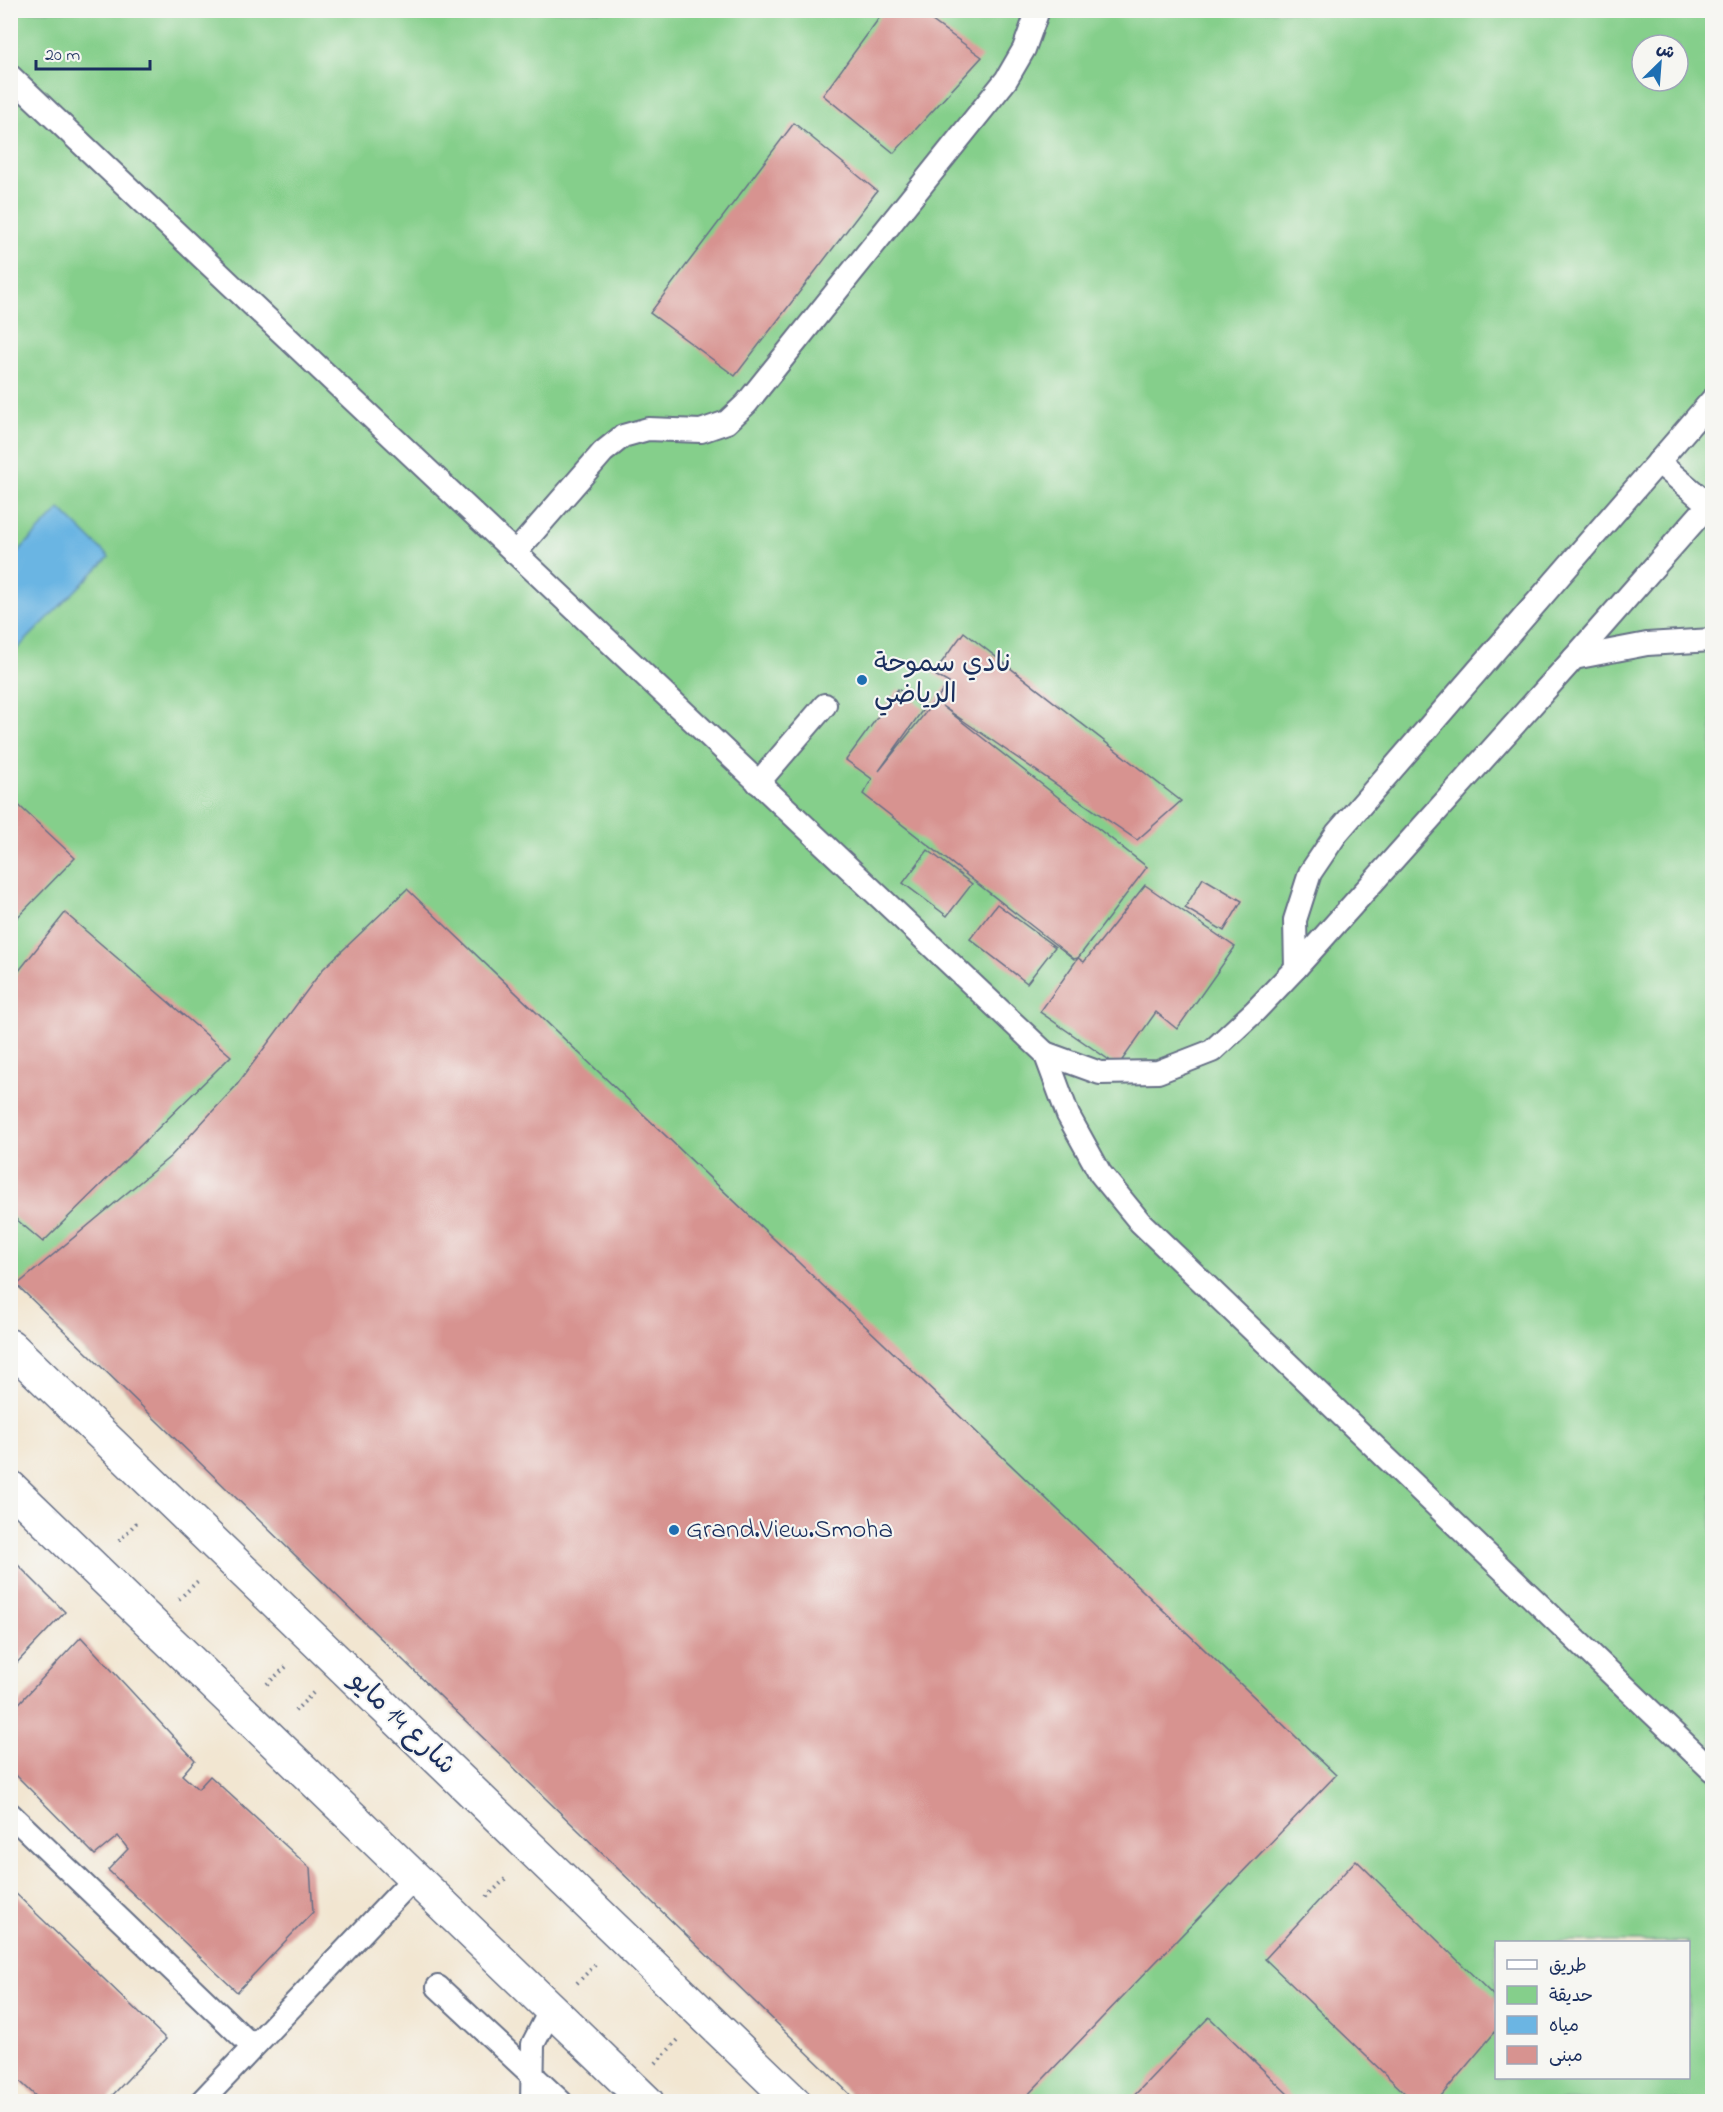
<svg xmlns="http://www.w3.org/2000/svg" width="1723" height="2112" font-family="'Indie Flower','Playpen Sans Arabic',sans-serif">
	<rect width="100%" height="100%" fill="#f6f6f2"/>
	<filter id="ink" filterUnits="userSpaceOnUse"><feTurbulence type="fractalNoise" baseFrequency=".0167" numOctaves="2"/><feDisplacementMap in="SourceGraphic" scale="12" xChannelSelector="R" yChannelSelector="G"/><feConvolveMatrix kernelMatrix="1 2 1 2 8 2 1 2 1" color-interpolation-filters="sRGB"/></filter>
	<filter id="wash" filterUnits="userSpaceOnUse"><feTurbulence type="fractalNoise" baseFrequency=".008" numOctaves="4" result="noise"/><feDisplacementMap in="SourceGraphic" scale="24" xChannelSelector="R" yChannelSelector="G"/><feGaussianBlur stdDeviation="1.35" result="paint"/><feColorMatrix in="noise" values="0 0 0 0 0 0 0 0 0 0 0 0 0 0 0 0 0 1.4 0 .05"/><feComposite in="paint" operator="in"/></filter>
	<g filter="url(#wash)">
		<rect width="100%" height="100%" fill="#f2e6d1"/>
		<path fill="#85cf8b" stroke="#507f74" stroke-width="1.5" fill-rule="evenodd" d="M 10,11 L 1712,11 L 1712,2101 L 858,2101 L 11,1279 ZM 1642,45 L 1678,45 L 1678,81 L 1642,81 ZM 1496,1942 L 1688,1942 L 1688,2078 L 1496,2078 Z"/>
		<polygon fill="#6bb5e3" stroke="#4372a0" stroke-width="1.5" points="60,509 109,557 11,655 11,559"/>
		<g id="blocks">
			<g fill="#d79390">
				<polygon points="885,10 917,10 982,57 894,153 823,95"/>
				<polygon points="794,123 877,191 735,376 650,313"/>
				<polygon points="964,632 1181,801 1137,840 942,706 1147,867 1078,958 1074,959 863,794 872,779 846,760 898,689 924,708 879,771 949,683 933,674"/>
				<polygon points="10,797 75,858 10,925"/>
				<polygon points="928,850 972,884 947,916 903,883"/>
				<polygon points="1203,878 1242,901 1224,931 1185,908"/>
				<polygon points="1145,885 1235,947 1177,1029 1156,1012 1118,1066 1040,1012 1078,958 1084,962"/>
				<polygon points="407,889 1336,1775 1021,2102 858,2102 17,1285 171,1156 236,1086 323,969"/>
				<polygon points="997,904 1055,947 1027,983 970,939"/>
				<polygon points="65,913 231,1056 43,1242 10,1214 10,982"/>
				<polygon points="10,1557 65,1612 10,1670"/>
				<polygon points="81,1637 195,1760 182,1775 198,1789 210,1776 310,1868 313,1912 237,1992 108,1870 128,1849 118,1836 95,1855 10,1769 10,1713"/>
				<polygon points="1356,1860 1496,1998 1496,2031 1436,2102 1414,2102 1265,1959"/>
				<polygon points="10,1888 166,2039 106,2102 42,2102 10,2072"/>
				<polygon points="1209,2017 1296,2102 1128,2102"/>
			</g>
		</g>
	</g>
	<g filter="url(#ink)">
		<use href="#blocks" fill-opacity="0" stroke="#666f86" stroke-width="1.5"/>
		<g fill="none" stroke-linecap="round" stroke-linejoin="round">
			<g stroke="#666f86" stroke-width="26">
				<g id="lane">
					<polyline points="10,76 1045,1053 1068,1115 1100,1173 1140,1222 1712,1770"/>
					<polyline points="1658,462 1709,505"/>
					<polyline points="515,553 603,452 623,436 648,429 701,431 727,422 746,404 1006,80 1024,49 1038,10"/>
					<polyline points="1574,658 1647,644 1712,640"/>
					<polyline points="758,783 825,705"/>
					<polyline points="1296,968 1295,920 1310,873 1337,833 1712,400"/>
					<polyline points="1045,1053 1100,1073 1158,1072 1212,1051 1255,1011 1296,968 1574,658 1712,501"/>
					<polyline points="10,1814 252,2046"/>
					<polyline points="438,1987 561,2102"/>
					<polyline points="201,2102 414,1878"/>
					<polyline points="532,2102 533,2044 551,2009"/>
				</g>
			</g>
			<g stroke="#666f86" stroke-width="36">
				<g id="primary">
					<polyline points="10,1346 794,2102"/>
					<polyline points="10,1487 647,2102"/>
				</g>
			</g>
			<g stroke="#666f86" stroke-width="4" stroke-dasharray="1.5 4.5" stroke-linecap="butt">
				<polyline points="119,1541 139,1520"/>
				<polyline points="179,1599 200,1579"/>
				<polyline points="267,1684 288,1665"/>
				<polyline points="295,1711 315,1691"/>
				<polyline points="487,1897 507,1877"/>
				<polyline points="577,1983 597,1963"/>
				<polyline points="656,2063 678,2040"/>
			</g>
			<use href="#lane" stroke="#fff" stroke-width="22"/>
			<use href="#primary" stroke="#fff" stroke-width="33"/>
		</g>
	</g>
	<g fill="#1f6fb2" stroke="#f6f6f2" stroke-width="2">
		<circle cx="862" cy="680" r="6"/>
		<circle cx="674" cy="1530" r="6"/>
	</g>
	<g text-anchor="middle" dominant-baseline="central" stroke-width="4.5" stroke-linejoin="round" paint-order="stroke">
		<g font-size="27" fill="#1b2f5e" stroke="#f6f6f2" text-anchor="start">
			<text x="874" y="664">نادي سموحة<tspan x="874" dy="31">الرياضي</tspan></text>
			<text x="686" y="1530">Grand.View.Smoha</text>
		</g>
		<g font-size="27" fill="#1b2f5e" stroke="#f6f6f2">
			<text transform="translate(402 1724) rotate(44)">شارع 14 مايو</text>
		</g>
	</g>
	<rect width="1723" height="2112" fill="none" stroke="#f6f6f2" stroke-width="36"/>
	<rect x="1495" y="1941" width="195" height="138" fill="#f6f6f2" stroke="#9ea6b7" stroke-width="1.5"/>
	<rect x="1507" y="1960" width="30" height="9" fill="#ffffff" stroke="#9ea6b7" stroke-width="1.5"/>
	<text x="1549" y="1971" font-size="18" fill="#1b2f5e">طريق</text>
	<rect x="1507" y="1986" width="30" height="18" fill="#85cf8b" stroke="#9ea6b7" stroke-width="1.5"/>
	<text x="1549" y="2001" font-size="18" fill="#1b2f5e">حديقة</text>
	<rect x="1507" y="2016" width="30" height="18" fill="#6bb5e3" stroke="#9ea6b7" stroke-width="1.5"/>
	<text x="1549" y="2031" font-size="18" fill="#1b2f5e">مياه</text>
	<rect x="1507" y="2046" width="30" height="18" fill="#d79390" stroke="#9ea6b7" stroke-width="1.5"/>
	<text x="1549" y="2061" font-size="18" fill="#1b2f5e">مبنى</text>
	<g transform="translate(1660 63) rotate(25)"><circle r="28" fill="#f6f6f2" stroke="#9ea6b7" stroke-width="1.5"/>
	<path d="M0-4.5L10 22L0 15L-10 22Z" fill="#1f6fb2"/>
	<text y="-9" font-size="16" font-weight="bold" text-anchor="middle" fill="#1b2f5e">ش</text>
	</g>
	<path d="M36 60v9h114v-9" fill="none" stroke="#1b2f5e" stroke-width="3"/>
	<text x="45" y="60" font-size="18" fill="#1b2f5e" stroke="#f6f6f2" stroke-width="4.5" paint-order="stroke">20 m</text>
</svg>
